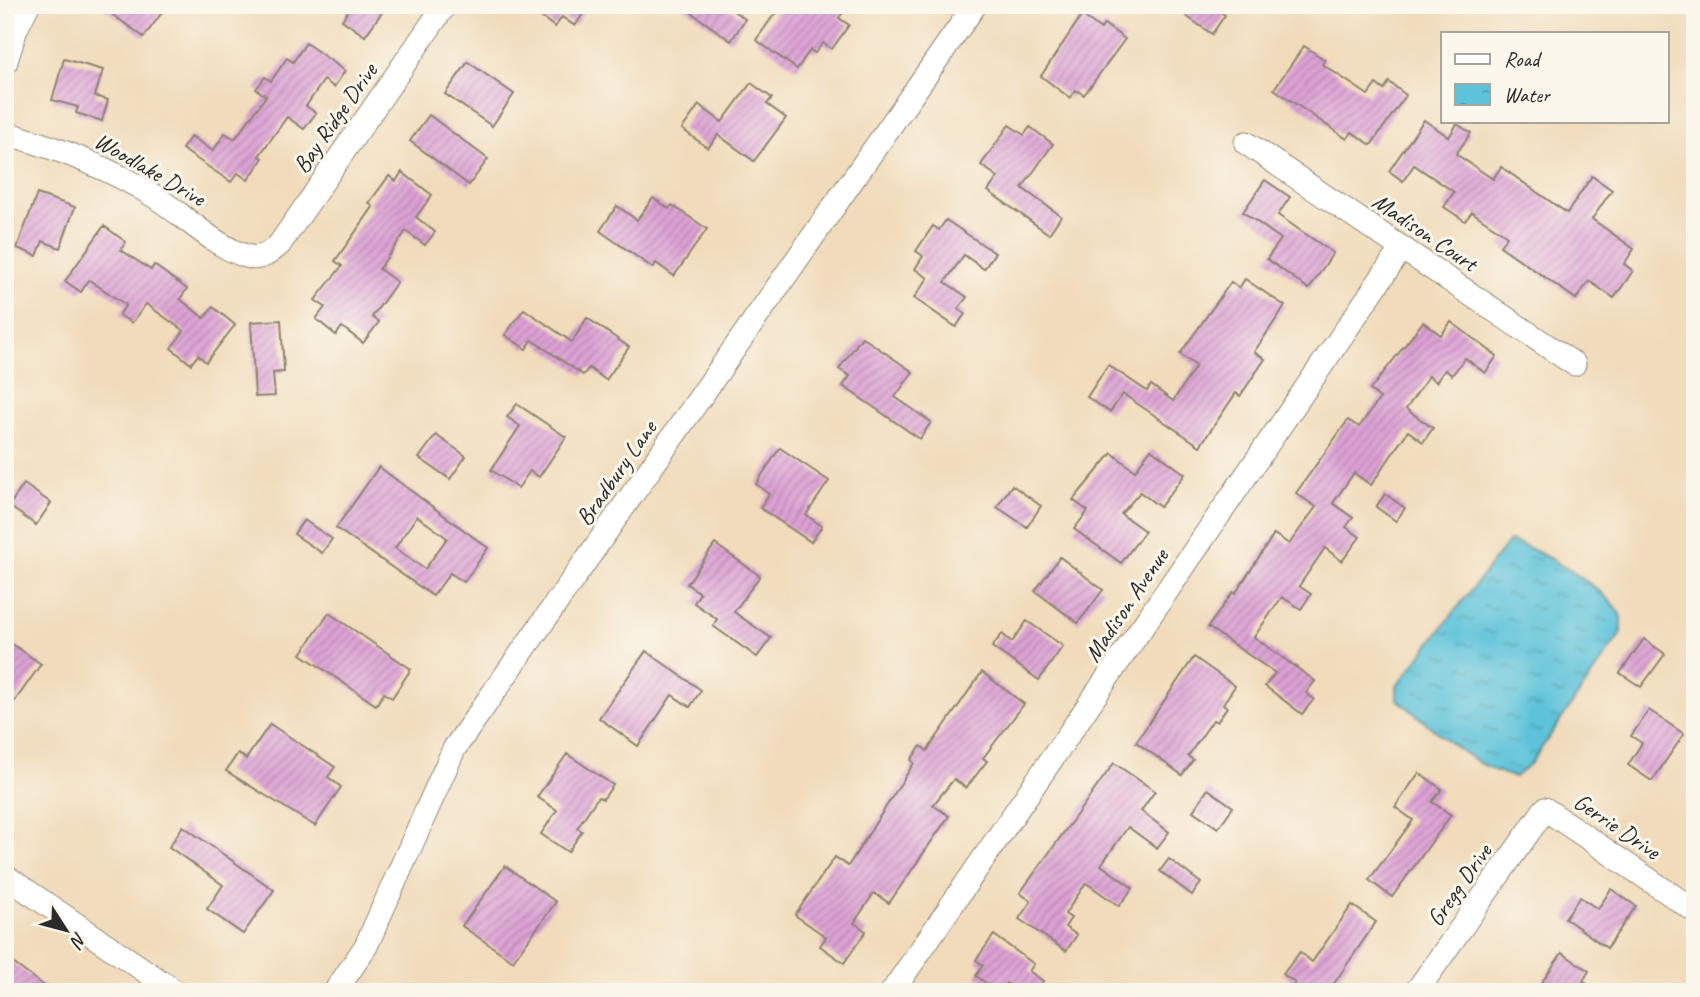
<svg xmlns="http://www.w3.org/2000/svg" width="1700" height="997" font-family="Caveat,sans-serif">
	<defs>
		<pattern id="water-ripples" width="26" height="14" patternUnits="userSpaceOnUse" patternTransform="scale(1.75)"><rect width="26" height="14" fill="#5dc3da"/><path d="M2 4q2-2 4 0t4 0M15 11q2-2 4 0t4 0" fill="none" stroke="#4d9fb1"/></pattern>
		<pattern id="building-hatch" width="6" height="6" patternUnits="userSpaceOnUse" patternTransform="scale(1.75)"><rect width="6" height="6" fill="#dda2d5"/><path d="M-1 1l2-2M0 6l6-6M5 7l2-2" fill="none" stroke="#b384ad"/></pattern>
	</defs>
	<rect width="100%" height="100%" fill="#fbf7ec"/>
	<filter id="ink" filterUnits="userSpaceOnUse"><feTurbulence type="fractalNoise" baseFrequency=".0143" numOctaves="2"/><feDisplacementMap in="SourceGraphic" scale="14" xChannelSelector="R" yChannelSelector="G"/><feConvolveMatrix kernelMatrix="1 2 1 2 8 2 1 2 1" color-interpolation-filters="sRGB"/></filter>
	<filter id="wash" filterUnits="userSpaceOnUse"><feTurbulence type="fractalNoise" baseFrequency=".00686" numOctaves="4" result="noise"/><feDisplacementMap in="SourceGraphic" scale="28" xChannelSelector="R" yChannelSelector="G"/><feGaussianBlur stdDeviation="1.57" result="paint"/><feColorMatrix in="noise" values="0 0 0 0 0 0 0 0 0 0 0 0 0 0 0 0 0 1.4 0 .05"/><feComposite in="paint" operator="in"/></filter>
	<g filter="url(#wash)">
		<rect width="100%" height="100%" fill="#f1dbbb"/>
		<path fill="url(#water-ripples)" stroke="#447782" stroke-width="2" d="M 1509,541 C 1533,545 1612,592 1620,615 C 1622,620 1622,627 1622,632 L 1531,763 L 1515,777 C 1475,770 1429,724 1397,699 L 1397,686 Z"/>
		<g id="blocks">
			<g fill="url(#building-hatch)" fill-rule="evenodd">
				<polygon points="99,5 155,5 163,11 144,37"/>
				<polygon points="352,5 387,5 365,36 342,20"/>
				<polygon points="524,5 574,5 584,12 575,26 562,17 555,27"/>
				<polygon points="681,5 725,5 745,19 731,41"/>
				<polygon points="781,5 848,5 839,18 849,25 832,49 823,43 815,53 810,50 797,69 756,40"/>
				<polygon points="1194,5 1211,5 1225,15 1212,34 1186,16"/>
				<polygon points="1082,15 1101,29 1104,24 1125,39 1084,95 1076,90 1070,98 1041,76"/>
				<polygon points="306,43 345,71 334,87 324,80 306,106 316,113 304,129 287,117 259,156 263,158 248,180 238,173 231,182 182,149 191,136 213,151 225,133 235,139 266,96 256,89 265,77 271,81 287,58 293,62"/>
				<polygon points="1304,46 1325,60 1322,64 1368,95 1376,84 1384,90 1389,82 1406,95 1371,145 1352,132 1347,139 1274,89"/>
				<polygon points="64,59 103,70 95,96 108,100 102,121 76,113 78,107 52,100"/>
				<polygon points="468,62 514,94 492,126 445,94"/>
				<polygon points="751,83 772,98 767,104 786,118 754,161 718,135 708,148 682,129 699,105 722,122"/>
				<polygon points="429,115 488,159 469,185 410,141"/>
				<polygon points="1424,120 1449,137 1457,124 1471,133 1456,154 1493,179 1501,167 1567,213 1592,176 1612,190 1592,219 1634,249 1624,264 1633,271 1614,298 1589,281 1576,299 1500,246 1507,236 1472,212 1465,221 1444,207 1454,192 1414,165 1403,181 1389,171"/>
				<polygon points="1009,125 1024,135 1030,127 1053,144 1022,188 1061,216 1049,234 988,191 998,177 981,165"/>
				<polygon points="402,172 432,195 416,217 435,232 425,245 406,231 379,269 397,282 372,317 379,322 363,343 342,327 336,335 316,319 325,307 315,300 342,266 335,261 373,207 369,203 389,176 396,181"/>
				<polygon points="1265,180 1290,197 1278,215 1333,253 1309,289 1267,259 1281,239 1243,212"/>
				<polygon points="37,194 75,207 60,248 43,241 37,256 17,248"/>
				<polygon points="653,198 669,209 672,205 707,229 674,276 656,263 653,268 600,231 617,206 637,220"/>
				<polygon points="946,220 995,253 984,269 964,255 945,282 967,297 958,309 965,314 956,327 914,298 928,278 915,269 923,256 916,251 933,226 939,230"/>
				<polygon points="104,226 126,242 121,250 151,270 154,265 187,289 180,299 204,318 213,307 235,325 206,362 198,355 191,364 171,348 184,331 146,304 132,323 119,315 126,305 89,280 81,292 65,281"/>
				<polygon points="1245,279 1285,306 1254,352 1265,359 1240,396 1236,393 1200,446 1123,394 1110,412 1087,397 1108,365 1147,391 1151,385 1173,401 1196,366 1180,354 1231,282 1239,288"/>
				<polygon points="524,309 572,342 587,318 629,347 606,380 589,368 583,375 532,340 526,349 505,335"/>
				<polygon points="281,320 284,372 273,373 275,396 255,397 251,322"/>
				<polygon points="1423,322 1441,335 1451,322 1497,356 1485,373 1465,358 1452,375 1445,370 1436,382 1429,376 1406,409 1433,428 1423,442 1408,431 1371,485 1354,473 1333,503 1353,518 1346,527 1360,537 1342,561 1325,548 1299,586 1311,594 1301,609 1282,597 1254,637 1315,681 1306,693 1314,699 1302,714 1265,686 1275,673 1208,627 1233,592 1235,594 1274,534 1289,544 1316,507 1296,493 1348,420 1359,427 1380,398 1370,390"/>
				<polygon points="862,337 913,372 895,397 931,422 920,439 843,386 850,376 839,369"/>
				<polygon points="517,404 566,437 539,477 530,471 518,488 491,470 520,426 507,417"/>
				<polygon points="436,435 466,456 450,479 419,458"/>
				<polygon points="780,448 829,481 806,515 822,526 811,542 760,508 769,494 756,484"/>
				<polygon points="1151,449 1185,474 1160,507 1140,492 1121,514 1145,531 1121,563 1074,529 1088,511 1073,500 1112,453 1135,471"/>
				<path d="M 379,467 L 488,548 L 464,582 L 450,573 L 433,596 L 336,528 ZM 417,516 L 447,538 L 425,569 L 395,548 Z"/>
				<polygon points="24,484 51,503 36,525 9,506"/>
				<polygon points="1012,485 1041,506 1027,527 997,507"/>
				<polygon points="1385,494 1405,508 1396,521 1376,507"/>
				<polygon points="304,520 332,539 322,553 294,534"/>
				<polygon points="715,544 760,576 734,612 771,638 757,657 713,626 717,619 694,603 700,593 687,584"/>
				<polygon points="1060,557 1103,590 1078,623 1035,591"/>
				<polygon points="329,613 411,669 392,698 384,693 376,705 301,654"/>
				<polygon points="1027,621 1063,646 1039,680 992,647 1002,634 1012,642"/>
				<polygon points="5,639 41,664 5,715"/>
				<polygon points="1644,639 1665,654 1641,687 1620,673"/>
				<polygon points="646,651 701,690 690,707 672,695 638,746 599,718"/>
				<polygon points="1194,657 1235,686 1223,704 1227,707 1217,722 1213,720 1188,756 1193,760 1182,775 1136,742"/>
				<polygon points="982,672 1024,704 983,758 987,761 966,788 954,779 933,805 949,816 889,903 874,893 854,923 866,931 844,963 820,946 826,937 795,915 835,857 848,866 914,763 911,760 921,746 927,751"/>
				<polygon points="1649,710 1684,734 1652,781 1628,765 1642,743 1631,736"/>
				<polygon points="270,724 335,767 328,777 341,787 315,826 226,771 238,753 246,759"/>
				<polygon points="567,754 613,785 603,799 598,797 577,828 582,831 568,852 541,834 557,810 537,797"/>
				<polygon points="1114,763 1155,791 1141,811 1169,832 1157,848 1128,827 1101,865 1133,888 1119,906 1086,883 1065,914 1071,918 1065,927 1077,935 1066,951 1019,919 1031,901 1020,893"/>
				<polygon points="1419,773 1442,789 1432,802 1451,815 1392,897 1369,880 1413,820 1395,807"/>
				<polygon points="1208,789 1233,807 1218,828 1193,811"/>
				<polygon points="183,826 274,890 243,934 207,909 223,885 169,847"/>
				<polygon points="1169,859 1201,883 1192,895 1160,871"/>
				<polygon points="505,866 556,902 513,961 462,926"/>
				<polygon points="1611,889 1636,906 1607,948 1565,918 1580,897 1598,909"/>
				<polygon points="1352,905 1376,922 1335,982 1327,992 1288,992 1295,983 1283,974 1300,952 1312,962"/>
				<polygon points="994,935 1034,964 1029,971 1043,981 1035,992 1018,992 1006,983 999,992 976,976 983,965 976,960"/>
				<polygon points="1562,953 1589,971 1583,981 1598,992 1535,992"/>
				<polygon points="5,957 52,992 5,992"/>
			</g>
		</g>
	</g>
	<g filter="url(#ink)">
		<use href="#blocks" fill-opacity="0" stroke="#8e8373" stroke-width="2"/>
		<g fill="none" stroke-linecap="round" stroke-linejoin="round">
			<g stroke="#8e8373" stroke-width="25">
				<g id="minor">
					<polyline points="5,64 16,29 28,5"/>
					<path d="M 5,133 C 58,148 108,167 154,196 C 181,213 220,251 250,257 C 262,260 270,252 279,245 L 445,5"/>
					<polyline points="1246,143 1574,364"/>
					<polyline points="5,876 176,992"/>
					<polyline points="335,992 366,946 454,749 975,5"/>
					<polyline points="892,992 1402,248"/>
					<polyline points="1416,992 1545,809 1695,911"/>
				</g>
			</g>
			<use href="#minor" stroke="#fff" stroke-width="23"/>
		</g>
	</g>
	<g text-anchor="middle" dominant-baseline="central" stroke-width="6" stroke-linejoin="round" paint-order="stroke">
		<g font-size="24" fill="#2b2b2b" stroke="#fbf7ec">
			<text transform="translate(335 118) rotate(-55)">Bay Ridge Drive</text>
			<text transform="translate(150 169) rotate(30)">Woodlake Drive</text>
			<text transform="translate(1425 232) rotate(34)">Madison Court</text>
			<text transform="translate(616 473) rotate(-55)">Bradbury Lane</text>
			<text transform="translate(1126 605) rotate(-56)">Madison Avenue</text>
			<text transform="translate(1617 826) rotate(34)">Gerrie Drive</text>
			<text transform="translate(1459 885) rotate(-55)">Gregg Drive</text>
		</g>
	</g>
	<rect width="1700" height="997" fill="none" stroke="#fbf7ec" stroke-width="28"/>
	<rect x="1441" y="32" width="228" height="91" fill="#fbf7ec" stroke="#a8a59f" stroke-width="2"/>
	<rect x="1455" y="54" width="35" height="10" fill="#ffffff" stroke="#a8a59f" stroke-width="2"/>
	<text x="1504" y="66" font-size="21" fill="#2b2b2b">Road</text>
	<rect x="1455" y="84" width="35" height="21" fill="url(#water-ripples)" stroke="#a8a59f" stroke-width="2"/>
	<text x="1504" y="102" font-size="21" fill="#2b2b2b">Water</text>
	<g transform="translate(66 930) rotate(126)" stroke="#fbf7ec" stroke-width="5" paint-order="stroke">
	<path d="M0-5L12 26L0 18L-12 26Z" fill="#2b2b2b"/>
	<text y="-10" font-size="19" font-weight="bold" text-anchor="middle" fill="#2b2b2b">N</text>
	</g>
</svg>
